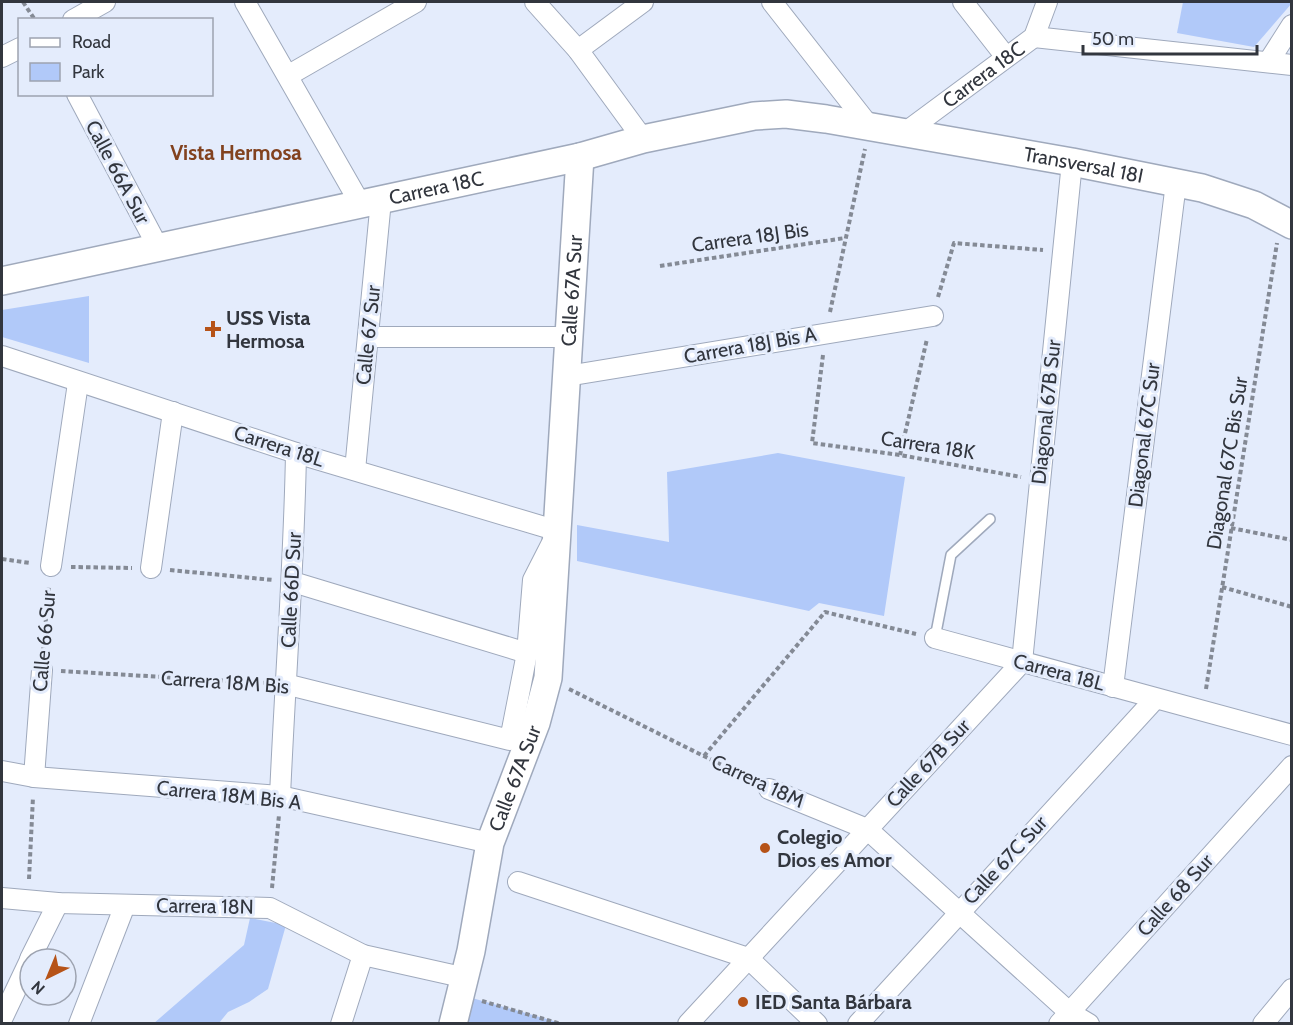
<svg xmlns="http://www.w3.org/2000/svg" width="1293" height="1025" font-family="Cabin,sans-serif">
	<rect width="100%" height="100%" fill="#e4ecfc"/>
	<g fill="#b1c9f9">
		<polygon points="1183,2 1291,2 1292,3 1254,47 1177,33"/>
		<polygon points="89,296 89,363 2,337 2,310"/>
		<polygon points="778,453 905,477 884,616 819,603 809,611 577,561 577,525 669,542 667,472"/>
		<polygon points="250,918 286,925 268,989 249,1002 228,1012 219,1023 153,1024 244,945"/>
		<polygon points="472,998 561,1023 465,1024"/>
	</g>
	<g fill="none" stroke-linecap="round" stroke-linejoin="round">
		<g stroke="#9fa9bc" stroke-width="12">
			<polyline id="lane" points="935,638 951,555 990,519"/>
		</g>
		<g stroke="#9fa9bc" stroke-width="22">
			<g id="street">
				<polyline points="245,2 361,205"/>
				<polyline points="535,2 578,50 643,139"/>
				<polyline points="772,2 870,127"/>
				<polyline points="963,2 1006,57"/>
				<polyline points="73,20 105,2"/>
				<polyline points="1034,37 1292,65"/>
				<polyline points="578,50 643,2"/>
				<polyline points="2,57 20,48"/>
				<polyline points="1269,61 1292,25"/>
				<polyline points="289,75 416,2"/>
				<polyline points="77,94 159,249"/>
				<path id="s1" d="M 903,134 L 1034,37 L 1047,2"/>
				<polyline points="369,337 569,337"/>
				<polyline points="2,356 296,453 558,531 533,580 527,653 510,740 285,684"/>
				<polyline points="567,376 933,316"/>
				<polyline points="355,470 381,200"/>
				<polyline points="51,566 78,383"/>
				<polyline points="151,568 173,412"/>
				<polyline points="293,582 527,653"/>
				<polyline points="935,638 1292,735"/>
				<polyline points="1113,687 1176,183"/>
				<polyline points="2,771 34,777 280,796 490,843"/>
				<polyline points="34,777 42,670"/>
				<polyline points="769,789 867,829 1069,1012 1089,1024"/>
				<path d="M 280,796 C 285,682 294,567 296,453"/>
				<polyline points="518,882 748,958 817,1024"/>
				<polyline points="2,898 58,903 270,908 363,955 466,978"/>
				<polyline points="30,959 58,903"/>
				<polyline points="2,1019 30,960"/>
				<polyline points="79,1024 125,905"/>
				<polyline points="341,1024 363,955"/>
				<polyline points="688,1024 1022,662 1072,162"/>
				<polyline points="858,1024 1155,699"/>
				<polyline points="1059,1024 1292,766"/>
				<polyline points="1263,1024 1292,989"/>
			</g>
		</g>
		<g stroke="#9fa9bc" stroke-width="30">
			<g id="secondary">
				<path id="s2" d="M 2,281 L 580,157 L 643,139 L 754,116 L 786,114 L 826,119 L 1072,162 L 1202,188 L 1254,205 L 1292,225"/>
				<path id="s3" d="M 453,1024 L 471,951 L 490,843 L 536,723 L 548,678 L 580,157"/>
			</g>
		</g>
		<g stroke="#848a95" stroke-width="4" stroke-dasharray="4.5 3" stroke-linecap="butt">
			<polyline points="23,2 35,20"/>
			<polyline points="660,266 845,238"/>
			<polyline points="938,297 954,243 1043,250"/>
			<polyline points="830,312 865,149"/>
			<polyline points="823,355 812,443 900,455 1021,477"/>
			<polyline points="900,455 927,339"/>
			<polyline points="1231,528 1292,540"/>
			<polyline points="2,559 30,563"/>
			<polyline points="71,567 132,568"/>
			<polyline points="170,570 273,580"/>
			<polyline points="1222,587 1292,607"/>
			<polyline points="43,652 49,585"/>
			<polyline points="61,671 266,683"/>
			<polyline points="569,689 752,780"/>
			<polyline points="1206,689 1277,243"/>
			<polyline points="704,756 825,612 916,634"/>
			<polyline points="29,879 33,797"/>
			<polyline points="272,888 279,815"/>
			<polyline points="482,1001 561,1024"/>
		</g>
		<use href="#lane" stroke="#fff" stroke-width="9"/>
		<use href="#street" stroke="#fff" stroke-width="20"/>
		<use href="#secondary" stroke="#fff" stroke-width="27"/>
	</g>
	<g fill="#b65318" stroke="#e4ecfc" stroke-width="2">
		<path d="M210 320h6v6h6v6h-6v6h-6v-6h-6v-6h6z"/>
		<circle cx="765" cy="848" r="6"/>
		<circle cx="743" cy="1002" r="6"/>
	</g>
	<g text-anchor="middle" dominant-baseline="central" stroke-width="6" stroke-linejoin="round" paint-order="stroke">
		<g font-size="20" fill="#32363e" stroke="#e4ecfc">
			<text stroke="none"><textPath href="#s1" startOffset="100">Carrera 18C</textPath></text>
			<text stroke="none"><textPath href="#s2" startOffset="1104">Transversal 18I</textPath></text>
			<text transform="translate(118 172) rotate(62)">Calle 66A Sur</text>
			<text stroke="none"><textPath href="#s2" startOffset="444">Carrera 18C</textPath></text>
			<text transform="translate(750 237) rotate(-8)">Carrera 18J Bis</text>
			<text stroke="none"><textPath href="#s3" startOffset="748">Calle 67A Sur</textPath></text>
			<text transform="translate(368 335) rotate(-84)">Calle 67 Sur</text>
			<text transform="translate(750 345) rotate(-10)">Carrera 18J Bis A</text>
			<text transform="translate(1046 412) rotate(-84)">Diagonal 67B Sur</text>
			<text transform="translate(1144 435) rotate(-83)">Diagonal 67C Sur</text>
			<text transform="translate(928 445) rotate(9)">Carrera 18K</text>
			<text transform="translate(279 446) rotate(18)">Carrera 18L</text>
			<text transform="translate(1227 463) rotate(-81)">Diagonal 67C Bis Sur</text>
			<text transform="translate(291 590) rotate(-87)">Calle 66D Sur</text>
			<text transform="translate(44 641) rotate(-85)">Calle 66 Sur</text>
			<text transform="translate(1059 672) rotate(15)">Carrera 18L</text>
			<text transform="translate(225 682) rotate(4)">Carrera 18M Bis</text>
			<text transform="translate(928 763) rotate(-47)">Calle 67B Sur</text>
			<text stroke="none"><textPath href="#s3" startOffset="254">Calle 67A Sur</textPath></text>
			<text transform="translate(758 781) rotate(25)">Carrera 18M</text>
			<text transform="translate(229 795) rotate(6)">Carrera 18M Bis A</text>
			<text transform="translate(1005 860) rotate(-47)">Calle 67C Sur</text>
			<text transform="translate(1175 895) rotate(-48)">Calle 68 Sur</text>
			<text transform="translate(205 906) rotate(1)">Carrera 18N</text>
		</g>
		<g font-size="20" font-weight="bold" fill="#32363e" stroke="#e4ecfc" text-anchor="start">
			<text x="226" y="318">USS Vista<tspan x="226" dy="23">Hermosa</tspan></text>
			<text x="777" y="837">Colegio<tspan x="777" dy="23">Dios es Amor</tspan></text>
			<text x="755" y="1002">IED Santa Bárbara</text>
		</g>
		<g font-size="21" font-weight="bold" fill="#82421f" stroke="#e4ecfc">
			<text x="236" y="152">Vista Hermosa</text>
		</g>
	</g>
	<rect width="1293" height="1025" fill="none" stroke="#32363e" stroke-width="6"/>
	<rect x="18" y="18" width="195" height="78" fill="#e4ecfc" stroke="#9da3b0" stroke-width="1.5"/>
	<rect x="30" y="38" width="30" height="9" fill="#ffffff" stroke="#9da3b0" stroke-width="1.5"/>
	<text x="72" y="48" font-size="18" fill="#32363e">Road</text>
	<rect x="30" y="63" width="30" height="18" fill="#b1c9f9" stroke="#9da3b0" stroke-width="1.5"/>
	<text x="72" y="78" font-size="18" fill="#32363e">Park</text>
	<g transform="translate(48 977) rotate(223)"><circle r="28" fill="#e4ecfc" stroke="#9da3b0" stroke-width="1.5"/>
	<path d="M0-4.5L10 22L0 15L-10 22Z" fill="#b65318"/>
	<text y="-9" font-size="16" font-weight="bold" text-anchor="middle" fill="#32363e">N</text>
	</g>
	<path d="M1083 45v9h174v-9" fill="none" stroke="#32363e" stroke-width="3"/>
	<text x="1092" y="45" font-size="18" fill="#32363e" stroke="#e4ecfc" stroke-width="4.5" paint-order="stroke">50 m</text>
</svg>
